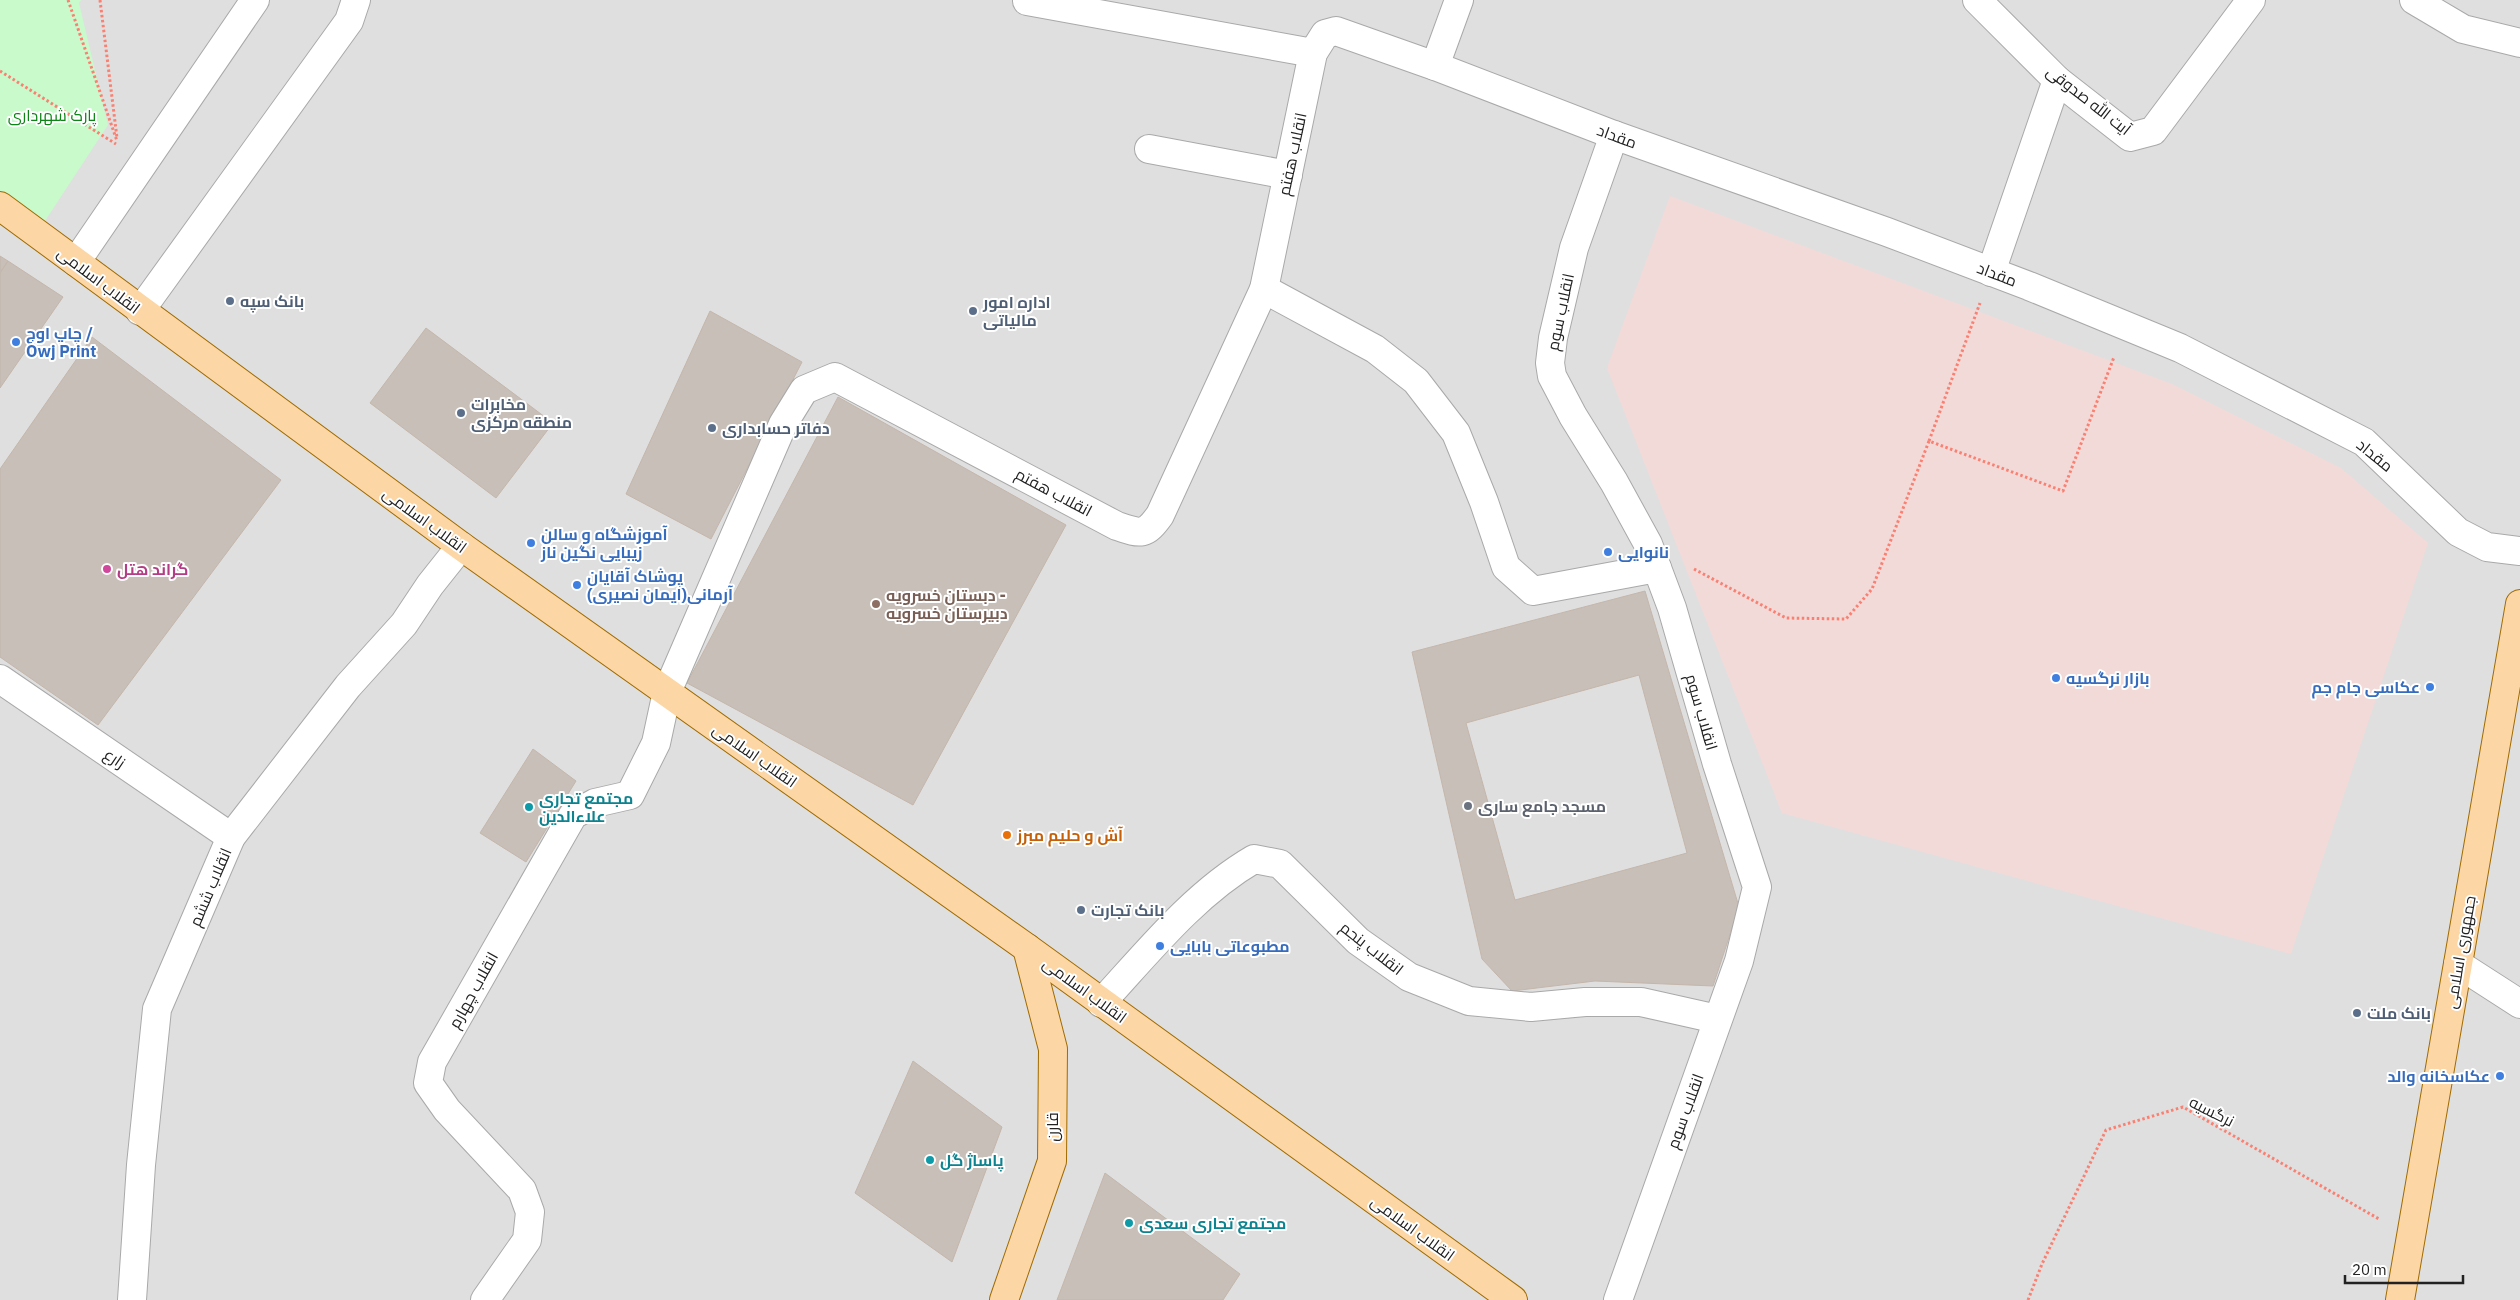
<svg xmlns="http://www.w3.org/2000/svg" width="2520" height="1300" font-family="'IBM Plex Sans',Cairo,sans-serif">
	<rect width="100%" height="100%" fill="#f2efe9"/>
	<rect fill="#e0dfdf" x="0" y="0" width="2520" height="1300"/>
	<polygon fill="#f2dad9" points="1670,196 2172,384 2341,468 2428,543 2291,954 1782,813 1607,368"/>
	<polygon fill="#c8facc" points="0,0 81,0 79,3 108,125 41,227 0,193"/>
	<g fill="#c7bfb8" stroke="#c4b6ab" fill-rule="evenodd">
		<polygon points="0,256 8,261 0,273"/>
		<polygon points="8,261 63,297 0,388 0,273"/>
		<polygon points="710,311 802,362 711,539 626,494"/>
		<polygon points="426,328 553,423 496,498 370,403"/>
		<polygon points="92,337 281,480 98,725 0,657 0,469"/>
		<polygon points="838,397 1066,525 913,805 687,683"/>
		<path d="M 1645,591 L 1739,907 L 1713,986 L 1595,981 L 1512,991 L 1482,959 L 1412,652 ZM 1639,675 L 1687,853 L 1515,900 L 1466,723 Z"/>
		<polygon points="533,749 576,781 526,862 480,833"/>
		<polygon points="913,1061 1002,1127 952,1262 855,1193"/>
		<polygon points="1105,1173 1240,1274 1223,1300 1057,1300"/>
	</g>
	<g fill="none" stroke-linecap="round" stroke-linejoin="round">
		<g stroke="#a9a9a9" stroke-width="30">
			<g id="minor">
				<polyline points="1977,0 2057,80 2130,137 2153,131 2251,0"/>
				<polyline points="2414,0 2463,29 2520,43"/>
				<polyline points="1027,1 1313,53"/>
				<polyline points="1435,66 1459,0"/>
				<polyline points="1614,135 1574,248 1553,338 1550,363 1552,376 1573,416 1614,482 1648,544 1672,608 1717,764 1757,887 1739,961 1618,1300"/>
				<polyline points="1149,149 1288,175"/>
				<polyline points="76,262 255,0"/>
				<polyline points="1991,272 2057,80"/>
				<polyline points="1264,289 1375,349 1416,381 1456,433 1484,502 1506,567 1533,591 1657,568"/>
				<polyline points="140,311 349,21 356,0"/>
				<polyline points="0,679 231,837"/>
				<polyline points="2458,964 2520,1004"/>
				<path d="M 1101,1003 C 1148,952 1194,894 1254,859 L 1280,864 L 1358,941 L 1409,977 L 1469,1001 L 1531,1007 L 1585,1002 L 1641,1002 L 1717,1019"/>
				<polyline points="132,1300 141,1165 157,1009 231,837 348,686 404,624 430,585 461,546"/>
				<path d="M 485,1300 L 527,1240 L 530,1212 L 522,1190 L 447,1110 L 428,1083 L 432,1062 L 573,815 L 595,803 L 630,795 L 656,743 L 667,692 L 783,424 L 804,390 L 835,377 L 1117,526 C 1141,534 1145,536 1160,515 L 1264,289 L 1313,53 L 1325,34 L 1336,31 L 1435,66 L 1614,135 L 1887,232 L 2029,286 L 2180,348 L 2364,442 L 2458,532 L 2487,547 L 2520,551"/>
			</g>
		</g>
		<g stroke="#a06b00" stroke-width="30">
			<g id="major">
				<polyline points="0,206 461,546 1027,948 1513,1300"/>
				<polyline points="1004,1300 1052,1161 1053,1049 1027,948"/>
				<polyline points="2400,1300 2520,604"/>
			</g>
		</g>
		<g stroke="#fa8072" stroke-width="3" stroke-dasharray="2.5 2.5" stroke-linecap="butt">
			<polyline points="68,0 117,141"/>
			<polyline points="100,0 117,138"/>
			<polyline points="0,71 116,144"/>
			<polyline points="1929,441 1980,303"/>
			<polyline points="1694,569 1786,618 1846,619 1872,589 1929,441 2063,491 2114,357"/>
			<polyline points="2028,1300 2042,1264 2106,1130 2183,1107 2379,1219"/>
		</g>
		<use href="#minor" stroke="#fff" stroke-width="28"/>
		<use href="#major" stroke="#fcd6a4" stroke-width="28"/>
	</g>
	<g fill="#5c6f8a" stroke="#fff" stroke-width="2">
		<circle cx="230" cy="301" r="5"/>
		<circle cx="973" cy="311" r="5"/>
		<circle cx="461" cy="413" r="5"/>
		<circle cx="712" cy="428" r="5"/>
		<circle cx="1081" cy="910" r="5"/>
		<circle cx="2357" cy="1013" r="5"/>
	</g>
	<g fill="#3f7fe0" stroke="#fff" stroke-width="2">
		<circle cx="16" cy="342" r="5"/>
		<circle cx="531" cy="543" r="5"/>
		<circle cx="1608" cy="552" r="5"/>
		<circle cx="577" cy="585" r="5"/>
		<circle cx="2056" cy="678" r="5"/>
		<circle cx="2430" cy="687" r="5"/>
		<circle cx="1160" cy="946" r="5"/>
		<circle cx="2500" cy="1076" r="5"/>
	</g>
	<circle fill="#d1479c" stroke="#fff" stroke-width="2" cx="107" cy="569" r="5"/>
	<circle fill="#8d6e63" stroke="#fff" stroke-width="2" cx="876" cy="604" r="5"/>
	<circle fill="#6b7280" stroke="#fff" stroke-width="2" cx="1468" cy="806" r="5"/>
	<g fill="#0f9aa8" stroke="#fff" stroke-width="2">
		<circle cx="529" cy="807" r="5"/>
		<circle cx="930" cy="1160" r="5"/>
		<circle cx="1129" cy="1223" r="5"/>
	</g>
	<circle fill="#e8710a" stroke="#fff" stroke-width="2" cx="1007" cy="835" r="5"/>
	<g text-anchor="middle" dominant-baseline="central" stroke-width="4" stroke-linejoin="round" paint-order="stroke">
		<g font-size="16" fill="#222" stroke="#fff">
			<text transform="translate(2089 100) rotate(38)">آیت الله صدوقی</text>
			<text transform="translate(1617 136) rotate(20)">مقداد</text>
			<text transform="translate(1292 154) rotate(-78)">انقلاب هفتم</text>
			<text transform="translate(1997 274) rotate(21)">مقداد</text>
			<text transform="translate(99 280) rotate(37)">انقلاب اسلامی</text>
			<text transform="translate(1560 312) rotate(-78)">انقلاب سوم</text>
			<text transform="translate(2375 455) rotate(39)">مقداد</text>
			<text transform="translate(1054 492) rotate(28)">انقلاب هفتم</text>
			<text transform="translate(425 520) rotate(36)">انقلاب اسلامی</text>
			<text transform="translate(1702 712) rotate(74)">انقلاب سوم</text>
			<text transform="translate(755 755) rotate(35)">انقلاب اسلامی</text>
			<text transform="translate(115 758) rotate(34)">زارع</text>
			<text transform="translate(210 887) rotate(-67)">انقلاب ششم</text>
			<text transform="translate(1372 948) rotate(38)">انقلاب پنجم</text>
			<text transform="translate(2460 952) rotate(-80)">جمهوری اسلامی</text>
			<text transform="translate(473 990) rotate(-61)">انقلاب چهارم</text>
			<text transform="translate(1085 990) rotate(36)">انقلاب اسلامی</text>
			<text transform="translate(1685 1111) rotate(-70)">انقلاب سوم</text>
			<text transform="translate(2212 1111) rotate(27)">نرگسیه</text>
			<text transform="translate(1052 1127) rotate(-90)">قارن</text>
			<text transform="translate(1413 1228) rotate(36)">انقلاب اسلامی</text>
		</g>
		<g font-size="16" fill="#0c8416" stroke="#fff">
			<text x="52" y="115">پارک شهرداری</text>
		</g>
		<g font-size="16" font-weight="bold" fill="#4e5e75" stroke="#fff" text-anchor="start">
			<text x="240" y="301">بانک سپه</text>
			<text x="983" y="302">اداره امور<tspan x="983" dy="18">مالیاتی</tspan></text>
			<text x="471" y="404">مخابرات<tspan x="471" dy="18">منطقه مرکزی</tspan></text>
			<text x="722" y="428">دفاتر حسابداری</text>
			<text x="1091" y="910">بانک تجارت</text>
			<text x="2367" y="1013">بانک ملت</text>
		</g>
		<g font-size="16" font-weight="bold" fill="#366cbe" stroke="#fff" text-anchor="start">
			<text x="26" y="333">چاپ اوج /<tspan x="26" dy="18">Owj Print</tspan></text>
			<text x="541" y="534">آموزشگاه و سالن<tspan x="541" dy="18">زیبایی نگین ناز</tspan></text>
			<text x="1618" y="552">نانوایی</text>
			<text x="587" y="576">پوشاک آقایان<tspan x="587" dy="18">آرمانی(ایمان نصیری)</tspan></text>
			<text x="2066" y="678">بازار نرگسیه</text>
			<text x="2420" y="687" text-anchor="end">عکاسی جام جم</text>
			<text x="1170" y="946">مطبوعاتی بابایی</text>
			<text x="2490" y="1076" text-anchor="end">عکاسخانه والد</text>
		</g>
		<g font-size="16" font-weight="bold" fill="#b23c85" stroke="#fff" text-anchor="start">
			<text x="117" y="569">گراند هتل</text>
		</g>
		<g font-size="16" font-weight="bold" fill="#785e54" stroke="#fff" text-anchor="start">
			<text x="886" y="595">دبستان خسرویه -<tspan x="886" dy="18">دبیرستان خسرویه</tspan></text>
		</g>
		<g font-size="16" font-weight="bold" fill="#0d838f" stroke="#fff" text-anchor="start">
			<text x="539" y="798">مجتمع تجاری<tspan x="539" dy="18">علاءالدین</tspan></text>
			<text x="940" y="1160">پاساژ گل</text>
			<text x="1139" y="1223">مجتمع تجاری سعدی</text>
		</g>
		<g font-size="16" font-weight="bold" fill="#5b616d" stroke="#fff" text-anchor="start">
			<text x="1478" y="806">مسجد جامع ساری</text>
		</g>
		<g font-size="16" font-weight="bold" fill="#c56008" stroke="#fff" text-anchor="start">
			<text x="1017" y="835">آش و حلیم مبرز</text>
		</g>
	</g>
	<path d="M2345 1275v8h118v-8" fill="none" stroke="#222222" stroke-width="2.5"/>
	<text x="2352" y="1275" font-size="15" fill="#222222" stroke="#ffffff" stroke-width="4" paint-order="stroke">20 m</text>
</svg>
